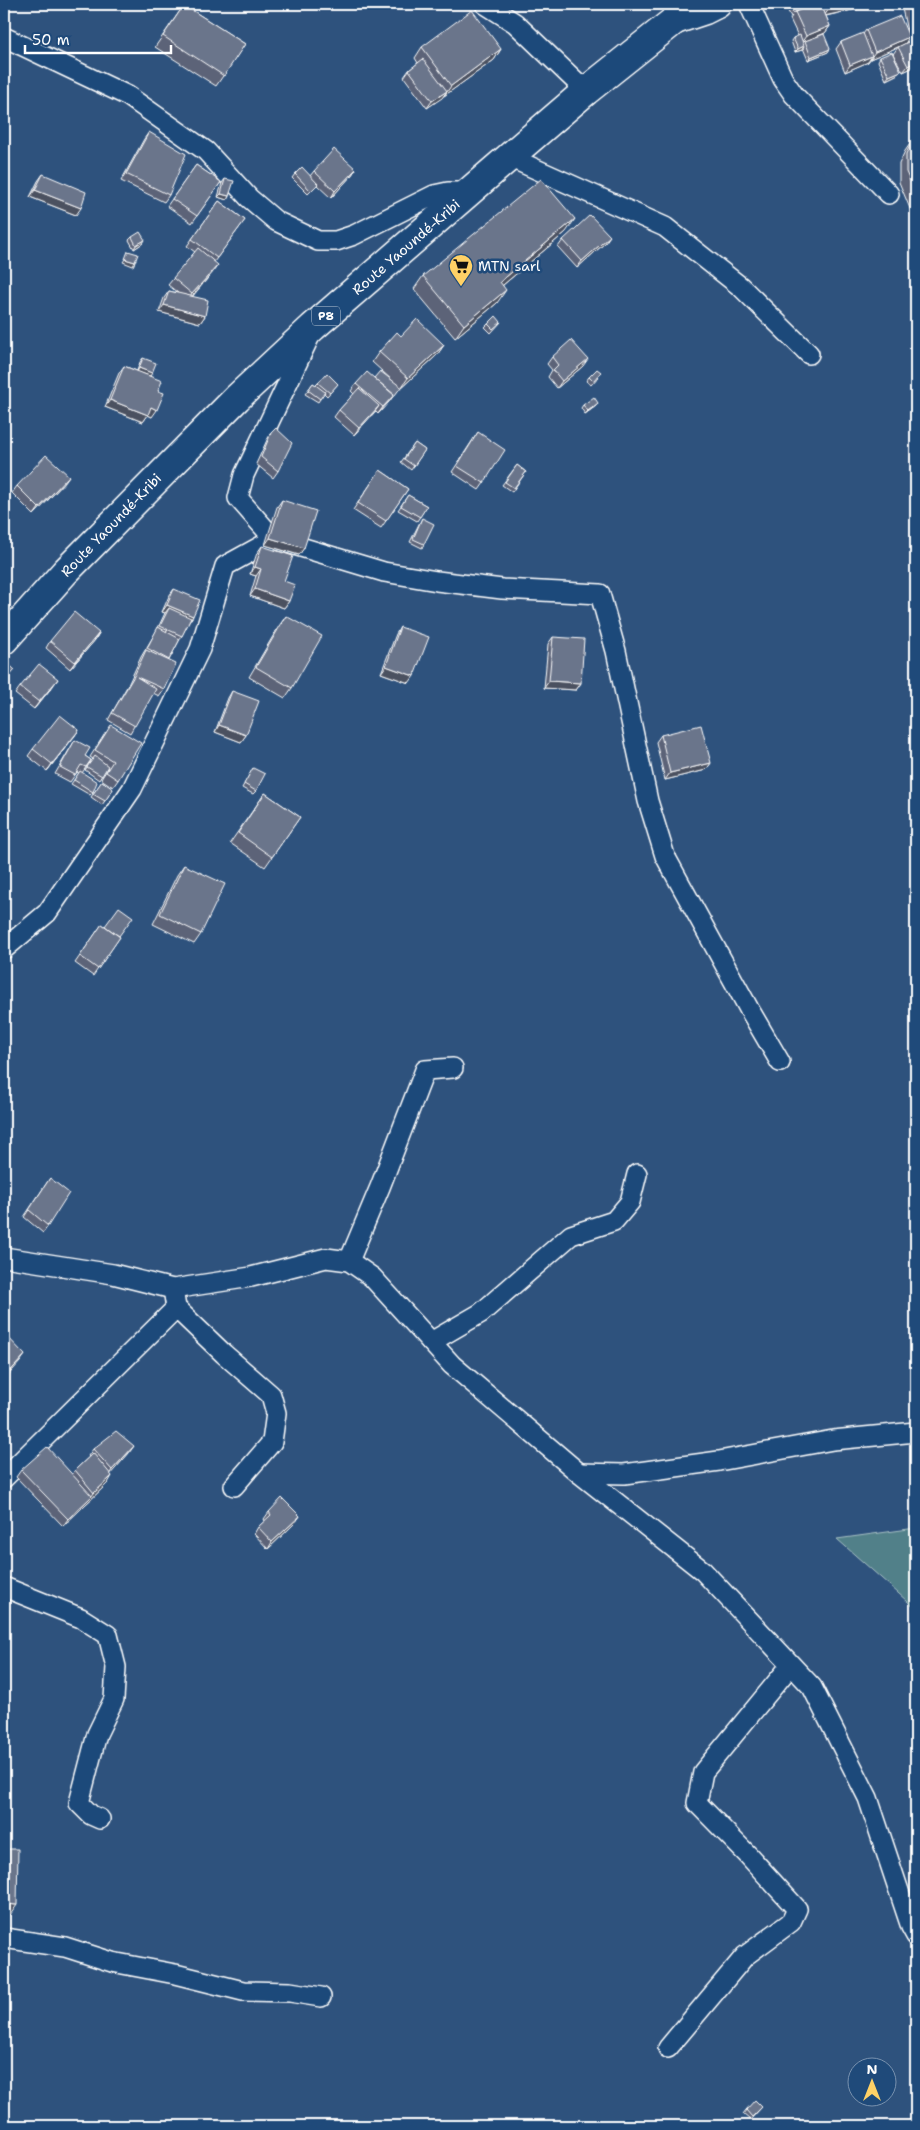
<svg xmlns="http://www.w3.org/2000/svg" width="920" height="2130" font-family="'Shantell Sans',sans-serif">
	<rect width="100%" height="100%" fill="#2e527d"/>
	<filter id="ink" filterUnits="userSpaceOnUse"><feTurbulence type="fractalNoise" baseFrequency=".02" numOctaves="2"/><feDisplacementMap in="SourceGraphic" scale="10" xChannelSelector="R" yChannelSelector="G"/><feConvolveMatrix kernelMatrix="1 2 1 2 8 2 1 2 1" color-interpolation-filters="sRGB"/></filter>
	<g filter="url(#ink)">
		<polygon fill="#518089" stroke="#a8c0c4" points="916,1528 916,1609 837,1539"/>
		<g fill="none" stroke-linecap="round" stroke-linejoin="round">
			<g stroke="#fff" stroke-width="22">
				<g id="street">
					<polyline points="485,4 515,23 586,91"/>
					<polyline points="749,4 783,79 794,95 889,194"/>
					<polyline points="4,37 128,96 206,151 249,198 276,221 318,241 336,241 354,235 434,195 448,192 469,192"/>
					<polyline points="509,157 665,227 741,287 809,354"/>
					<polyline points="309,338 244,475 238,498 274,539 384,572 437,581 502,589 600,594 616,651 648,801 665,856 749,1009 780,1062"/>
					<polyline points="4,949 47,913 132,789 200,649 225,566 274,539"/>
					<polyline points="4,1257 113,1274 173,1289 251,1277 326,1258 349,1261 372,1277 452,1365 579,1473 703,1571 812,1687 868,1798 911,1927 916,1936"/>
					<polyline points="349,1261 380,1187 425,1070 453,1068"/>
					<polyline points="176,1308 224,1354 271,1395 276,1413 272,1442 234,1486"/>
					<polyline points="431,1342 481,1313 571,1235 614,1221 630,1202 637,1174"/>
					<polyline points="579,1473 624,1474 719,1461 833,1440 916,1432"/>
					<polyline points="4,1478 176,1308 173,1289"/>
					<polyline points="4,1587 81,1618 108,1635 116,1667 114,1699 97,1734 79,1803 91,1815 100,1819"/>
					<polyline points="4,1938 65,1947 112,1962 175,1974 243,1991 290,1992 321,1997"/>
					<polyline points="668,2048 745,1956 791,1922 797,1909 748,1855 697,1803 703,1772 791,1665"/>
				</g>
			</g>
			<g stroke="#fff" stroke-width="31">
				<g id="primary">
					<polyline points="675,20 705,10 717,4"/>
					<polyline points="4,640 65,572 237,398 313,327 493,171 586,91 675,20 690,4"/>
				</g>
			</g>
			<use href="#street" stroke="#1f4a7a" stroke-width="19"/>
			<use href="#primary" stroke="#1f4a7a" stroke-width="28"/>
		</g>
		<g fill="#5c6478" stroke="#fff">
			<polygon points="821,4 864,4 861,8 826,16 830,26 825,33 812,39 828,52 808,60 803,48 802,50 795,52 791,41 793,38 798,36 790,19 792,16 791,17 788,11 790,8 822,7"/>
			<polygon points="901,4 916,4 916,35 909,36 905,43 916,38 916,66 903,72 893,54 898,47 870,59 868,62 845,72 836,49 841,42 863,34 866,30 907,31"/>
			<polygon points="184,5 245,44 216,86 155,47"/>
			<polygon points="422,47 501,49 494,60 427,108 404,77 409,70 418,63 415,58"/>
			<polygon points="880,57 898,74 886,80 878,61"/>
			<polygon points="149,132 169,195 164,202 121,181 144,139"/>
			<polygon points="916,139 916,209 911,211 899,182 899,164 905,151 912,141"/>
			<polygon points="196,165 221,182 192,223 167,206"/>
			<polygon points="356,169 351,176 331,198 317,185 308,194 292,178 295,174 310,176 314,171"/>
			<polygon points="43,174 76,215 30,197 38,181"/>
			<polygon points="225,179 229,196 227,200 218,197 222,183"/>
			<polygon points="219,201 245,220 214,262 213,272 192,297 205,316 200,323 159,312 164,298 169,291 178,293 168,285 195,252 187,246"/>
			<polygon points="566,232 503,285 497,303 455,338 414,289 423,276"/>
			<polygon points="132,237 143,243 134,249 129,240"/>
			<polygon points="563,240 605,243 577,268 558,247"/>
			<polygon points="501,322 491,333 485,327 488,324"/>
			<polygon points="401,336 444,345 437,355 401,388 400,387 392,398 378,414 375,411 354,435 334,417 339,410 354,394 351,391 356,384 374,378 393,381 372,362 379,352"/>
			<polygon points="552,357 583,366 557,388 548,377 552,370 547,364"/>
			<polygon points="143,358 150,376 158,391 152,417 148,415 143,422 105,407 119,373 124,366 137,371 140,362"/>
			<polygon points="599,376 591,385 586,381 589,377"/>
			<polygon points="313,383 316,385 318,383 338,384 327,396 324,393 318,402 305,394"/>
			<polygon points="583,405 596,406 585,414 581,408"/>
			<polygon points="478,432 484,483 479,490 452,472"/>
			<polygon points="271,433 278,471 273,478 256,464 267,440"/>
			<polygon points="415,443 425,450 411,470 401,462"/>
			<polygon points="517,465 526,472 512,492 502,485"/>
			<polygon points="380,470 408,489 381,528 353,510"/>
			<polygon points="64,483 34,515 12,493 17,486"/>
			<polygon points="408,495 427,506 417,521 398,510"/>
			<polygon points="282,500 304,548 299,555 265,545 277,507"/>
			<polygon points="422,518 424,544 422,548 410,542"/>
			<polygon points="262,546 289,601 284,608 250,596 256,576 250,574 257,553"/>
			<polygon points="174,589 193,616 189,622 169,660 164,689 159,696 153,693 130,733 108,720 129,683 141,657 157,630 165,613 162,612 169,596"/>
			<polygon points="286,616 292,688 285,698 249,677 279,626"/>
			<polygon points="400,627 409,683 381,673 396,634"/>
			<polygon points="99,633 95,640 70,669 46,648 50,641"/>
			<polygon points="553,637 581,683 576,690 544,688 548,644"/>
			<polygon points="53,686 34,709 15,694 20,687"/>
			<polygon points="232,691 246,735 241,742 215,732 228,698"/>
			<polygon points="79,730 47,771 28,756 33,749"/>
			<polygon points="106,732 118,780 113,787 101,779 108,768 107,767 99,780 85,770 93,759 90,757"/>
			<polygon points="661,735 711,763 706,770 665,780 656,742"/>
			<polygon points="75,740 85,756 91,760 82,773 93,792 90,795 71,784 79,773 77,772 70,782 55,774"/>
			<polygon points="253,768 256,791 253,794 242,788"/>
			<polygon points="102,781 113,789 102,805 91,797"/>
			<polygon points="265,793 300,817 265,867 230,843"/>
			<polygon points="184,865 201,934 194,944 153,924 177,875"/>
			<polygon points="102,924 120,937 93,976 75,963"/>
			<polygon points="50,1178 48,1226 43,1233 24,1217"/>
			<polygon points="93,1449 129,1453 110,1474 108,1483 63,1526 16,1477 21,1470 72,1475 75,1470 89,1457 88,1456"/>
			<polygon points="269,1512 300,1516 295,1523 268,1549 254,1534 258,1527 265,1521 264,1519"/>
			<polygon points="762,2107 750,2120 743,2114 746,2110"/>
		</g>
		<g fill="#4b5161" stroke="#fff">
			<polygon points="853,4 864,4 861,8 824,16 829,9"/>
			<polygon points="830,26 825,33 801,43 806,36"/>
			<polygon points="915,26 916,26 916,35 908,36"/>
			<polygon points="909,37 905,44 870,59 875,52"/>
			<polygon points="804,46 802,50 795,52 798,49"/>
			<polygon points="501,49 494,60 444,96 451,86"/>
			<polygon points="830,49 828,52 808,60 811,57"/>
			<polygon points="872,56 868,62 845,72 850,65"/>
			<polygon points="916,61 916,66 903,72 908,66"/>
			<polygon points="901,71 898,74 886,80 889,76"/>
			<polygon points="447,91 442,98 427,108 432,101"/>
			<polygon points="356,169 351,176 331,198 335,191"/>
			<polygon points="35,190 81,208 76,215 30,197"/>
			<polygon points="221,194 229,196 227,200 218,197"/>
			<polygon points="916,204 916,209 911,211"/>
			<polygon points="575,219 566,232 491,295 500,282"/>
			<polygon points="610,236 605,243 577,268 582,261"/>
			<polygon points="145,240 143,243 134,249 136,245"/>
			<polygon points="125,259 135,262 133,266 123,262"/>
			<polygon points="218,265 213,272 188,301 192,294"/>
			<polygon points="4,288 7,289 4,294"/>
			<polygon points="506,290 497,303 455,338 464,325"/>
			<polygon points="164,305 205,316 200,323 159,312"/>
			<polygon points="444,345 437,355 401,388 408,378"/>
			<polygon points="588,359 583,366 557,388 562,381"/>
			<polygon points="139,368 152,373 150,376 137,372"/>
			<polygon points="394,395 389,402 378,414 383,407"/>
			<polygon points="110,400 148,415 143,422 105,407"/>
			<polygon points="598,403 596,406 585,414 588,411"/>
			<polygon points="379,406 374,413 354,435 359,428"/>
			<polygon points="151,407 157,410 152,417 146,414"/>
			<polygon points="69,476 64,483 34,515 39,508"/>
			<polygon points="270,538 304,548 299,555 265,545"/>
			<polygon points="255,567 261,569 256,576 250,574"/>
			<polygon points="255,589 289,601 284,608 250,596"/>
			<polygon points="167,605 193,616 188,623 169,608 165,613 162,612"/>
			<polygon points="99,633 95,640 70,669 75,662"/>
			<polygon points="386,666 414,676 409,683 381,673"/>
			<polygon points="58,679 53,686 34,709 39,702"/>
			<polygon points="549,681 581,683 576,690 544,688"/>
			<polygon points="219,725 246,735 241,742 215,732"/>
			<polygon points="79,730 74,737 47,771 52,764"/>
			<polygon points="711,763 706,770 665,780 670,773"/>
			<polygon points="25,1355 20,1362 4,1380 4,1378"/>
			<polygon points="134,1446 129,1453 108,1477 112,1470"/>
			<polygon points="112,1476 108,1483 63,1526 68,1519 91,1497 94,1493"/>
			<polygon points="300,1516 295,1523 268,1549 272,1542"/>
			<polygon points="4,1904 17,1905 10,1915 4,1915"/>
		</g>
		<g fill="#6b748b" stroke="#fff">
			<polygon points="798,4 807,4 808,6 793,13 790,8"/>
			<polygon points="815,4 821,4 830,26 806,36 795,12"/>
			<polygon points="828,4 853,4 829,9"/>
			<polygon points="910,4 916,4 916,26 915,26"/>
			<polygon points="184,5 245,44 224,76 163,36"/>
			<polygon points="472,10 501,49 451,86 422,47"/>
			<polygon points="900,16 909,37 875,52 866,30"/>
			<polygon points="863,33 872,56 850,65 841,42"/>
			<polygon points="824,34 830,49 811,57 805,41"/>
			<polygon points="800,35 804,46 798,49 793,38"/>
			<polygon points="916,38 916,61 908,66 898,47"/>
			<polygon points="892,52 901,71 889,76 880,57"/>
			<polygon points="423,59 447,91 432,101 409,70"/>
			<polygon points="149,132 186,154 169,195 126,174"/>
			<polygon points="916,139 916,195 906,172 906,154 912,141"/>
			<polygon points="334,149 356,169 335,191 314,171"/>
			<polygon points="196,165 221,182 197,216 172,199"/>
			<polygon points="302,167 318,184 311,191 295,174"/>
			<polygon points="43,174 86,192 81,208 35,190"/>
			<polygon points="225,179 234,181 229,196 221,194"/>
			<polygon points="541,179 575,219 500,282 506,290 464,325 423,276"/>
			<polygon points="219,201 245,220 217,258 192,239"/>
			<polygon points="590,215 610,236 582,261 563,240"/>
			<polygon points="140,232 145,240 136,245 132,237"/>
			<polygon points="198,248 218,265 192,294 173,278"/>
			<polygon points="128,251 138,254 135,262 125,259"/>
			<polygon points="4,272 6,273 7,289 4,288"/>
			<polygon points="169,291 208,300 205,316 164,305"/>
			<polygon points="496,316 501,322 493,329 488,324"/>
			<polygon points="417,319 444,345 408,378 379,352 397,332 401,336"/>
			<polygon points="571,340 588,359 562,381 553,370 558,365 552,357"/>
			<polygon points="143,358 156,363 152,373 139,368"/>
			<polygon points="124,366 162,381 158,391 164,393 157,410 151,407 148,415 110,400"/>
			<polygon points="597,369 601,372 593,381 589,377"/>
			<polygon points="380,371 401,387 395,395 374,378"/>
			<polygon points="367,372 394,395 383,407 356,384"/>
			<polygon points="327,373 338,384 330,393 318,383"/>
			<polygon points="313,383 325,392 320,399 308,390"/>
			<polygon points="359,388 379,406 359,428 339,410"/>
			<polygon points="594,397 598,403 588,411 583,405"/>
			<polygon points="276,428 292,443 278,471 261,457 271,433"/>
			<polygon points="478,432 505,450 484,483 457,466"/>
			<polygon points="415,443 425,450 414,466 404,459"/>
			<polygon points="46,455 69,476 39,508 17,486"/>
			<polygon points="517,465 526,472 514,488 505,482"/>
			<polygon points="380,470 408,489 386,521 358,503"/>
			<polygon points="408,495 427,506 420,517 401,506"/>
			<polygon points="282,500 316,511 304,548 270,538"/>
			<polygon points="422,518 434,524 424,544 413,539"/>
			<polygon points="262,546 293,556 284,581 295,585 289,601 255,589 261,569 255,567"/>
			<polygon points="174,589 200,600 193,616 167,605"/>
			<polygon points="169,608 191,618 182,636 160,626"/>
			<polygon points="74,612 99,633 75,662 50,641"/>
			<polygon points="286,616 322,636 292,688 256,667"/>
			<polygon points="158,627 180,639 169,660 147,648"/>
			<polygon points="400,627 429,637 414,676 386,666"/>
			<polygon points="553,637 584,639 581,683 549,681"/>
			<polygon points="146,650 176,664 164,689 137,677 156,689 135,726 112,713 134,676"/>
			<polygon points="4,660 15,670 6,680 4,678"/>
			<polygon points="39,664 58,679 39,702 20,687"/>
			<polygon points="232,691 259,701 246,735 219,725"/>
			<polygon points="60,715 79,730 52,764 33,749"/>
			<polygon points="111,725 141,743 118,780 106,772 113,761 95,750"/>
			<polygon points="701,725 711,763 670,773 661,735"/>
			<polygon points="75,740 90,748 85,756 91,760 86,767 81,765 75,775 60,767"/>
			<polygon points="95,756 108,766 102,776 87,767"/>
			<polygon points="253,768 265,774 256,791 244,784"/>
			<polygon points="80,771 97,782 93,792 74,780"/>
			<polygon points="102,781 113,789 105,801 93,794"/>
			<polygon points="265,793 300,817 272,857 238,833"/>
			<polygon points="184,865 225,884 201,934 160,914"/>
			<polygon points="119,907 133,917 119,936 105,926"/>
			<polygon points="102,924 120,937 98,969 80,956"/>
			<polygon points="50,1178 69,1193 48,1226 29,1210"/>
			<polygon points="4,1333 25,1355 4,1378"/>
			<polygon points="116,1431 134,1446 112,1470 93,1449"/>
			<polygon points="47,1447 92,1496 68,1519 21,1470"/>
			<polygon points="93,1453 112,1476 94,1493 75,1470"/>
			<polygon points="282,1498 300,1516 272,1542 258,1527 271,1515 269,1512"/>
			<polygon points="4,1849 18,1849 17,1905 4,1904"/>
			<polygon points="755,2100 762,2107 752,2117 746,2110"/>
		</g>
	</g>
	<defs>
		<g id="supermarket-pin" transform="scale(1.25)"><path d="M0 17L-7.5 6A9.5 9.5 0 1 1 7.5 6Z" fill="#ffd166" stroke="#1f4a7a"/><path d="M-6-5.5h2.5l.6 2H6L4.5 2H-2.5L-4.4-4H-6ZM-1.5 3.2a1.3 1.3 0 1 0 .1 0ZM3 3.2a1.3 1.3 0 1 0 .1 0Z" fill="#111"/></g>
	</defs>
	<g fill-rule="evenodd">
		<use href="#supermarket-pin" x="461" y="266"/>
	</g>
	<g text-anchor="middle" dominant-baseline="central" stroke-width="5" stroke-linejoin="round" paint-order="stroke">
		<rect fill="#1f4a7a" stroke="#bcc9d7" stroke-width="1" x="312" y="306.5" width="28" height="19" rx="4"/>
		<g font-size="12" font-weight="bold" fill="#fff">
			<text x="326" y="316">P8</text>
		</g>
		<g font-size="14" fill="#fff" stroke="#1f4a7a">
			<text transform="translate(406 247) rotate(-41)">Route Yaoundé-Kribi</text>
			<text transform="translate(111 525) rotate(-46)">Route Yaoundé-Kribi</text>
		</g>
		<g font-size="14" fill="#fff" stroke="#1f4a7a" text-anchor="start">
			<text x="478" y="266">MTN sarl</text>
		</g>
	</g>
	<rect width="920" height="2130" fill="none" stroke="#1f4a7a" stroke-width="20"/>
	<rect x="10" y="10" width="900" height="2110" fill="none" stroke="#fff" stroke-width="2" filter="url(#ink)"/>
	<g transform="translate(872 2082)"><circle r="24" fill="#1f4a7a" stroke="#7992af"/>
	<path d="M0-4L9 19L0 12L-9 19Z" fill="#ffd166"/>
	<text y="-8" font-size="14" font-weight="bold" text-anchor="middle" fill="#ffffff">N</text>
	</g>
	<path d="M25 45v8h146v-8" fill="none" stroke="#ffffff" stroke-width="2.5"/>
	<text x="32" y="45" font-size="15" fill="#ffffff" stroke="#1f4a7a" stroke-width="4" paint-order="stroke">50 m</text>
</svg>
